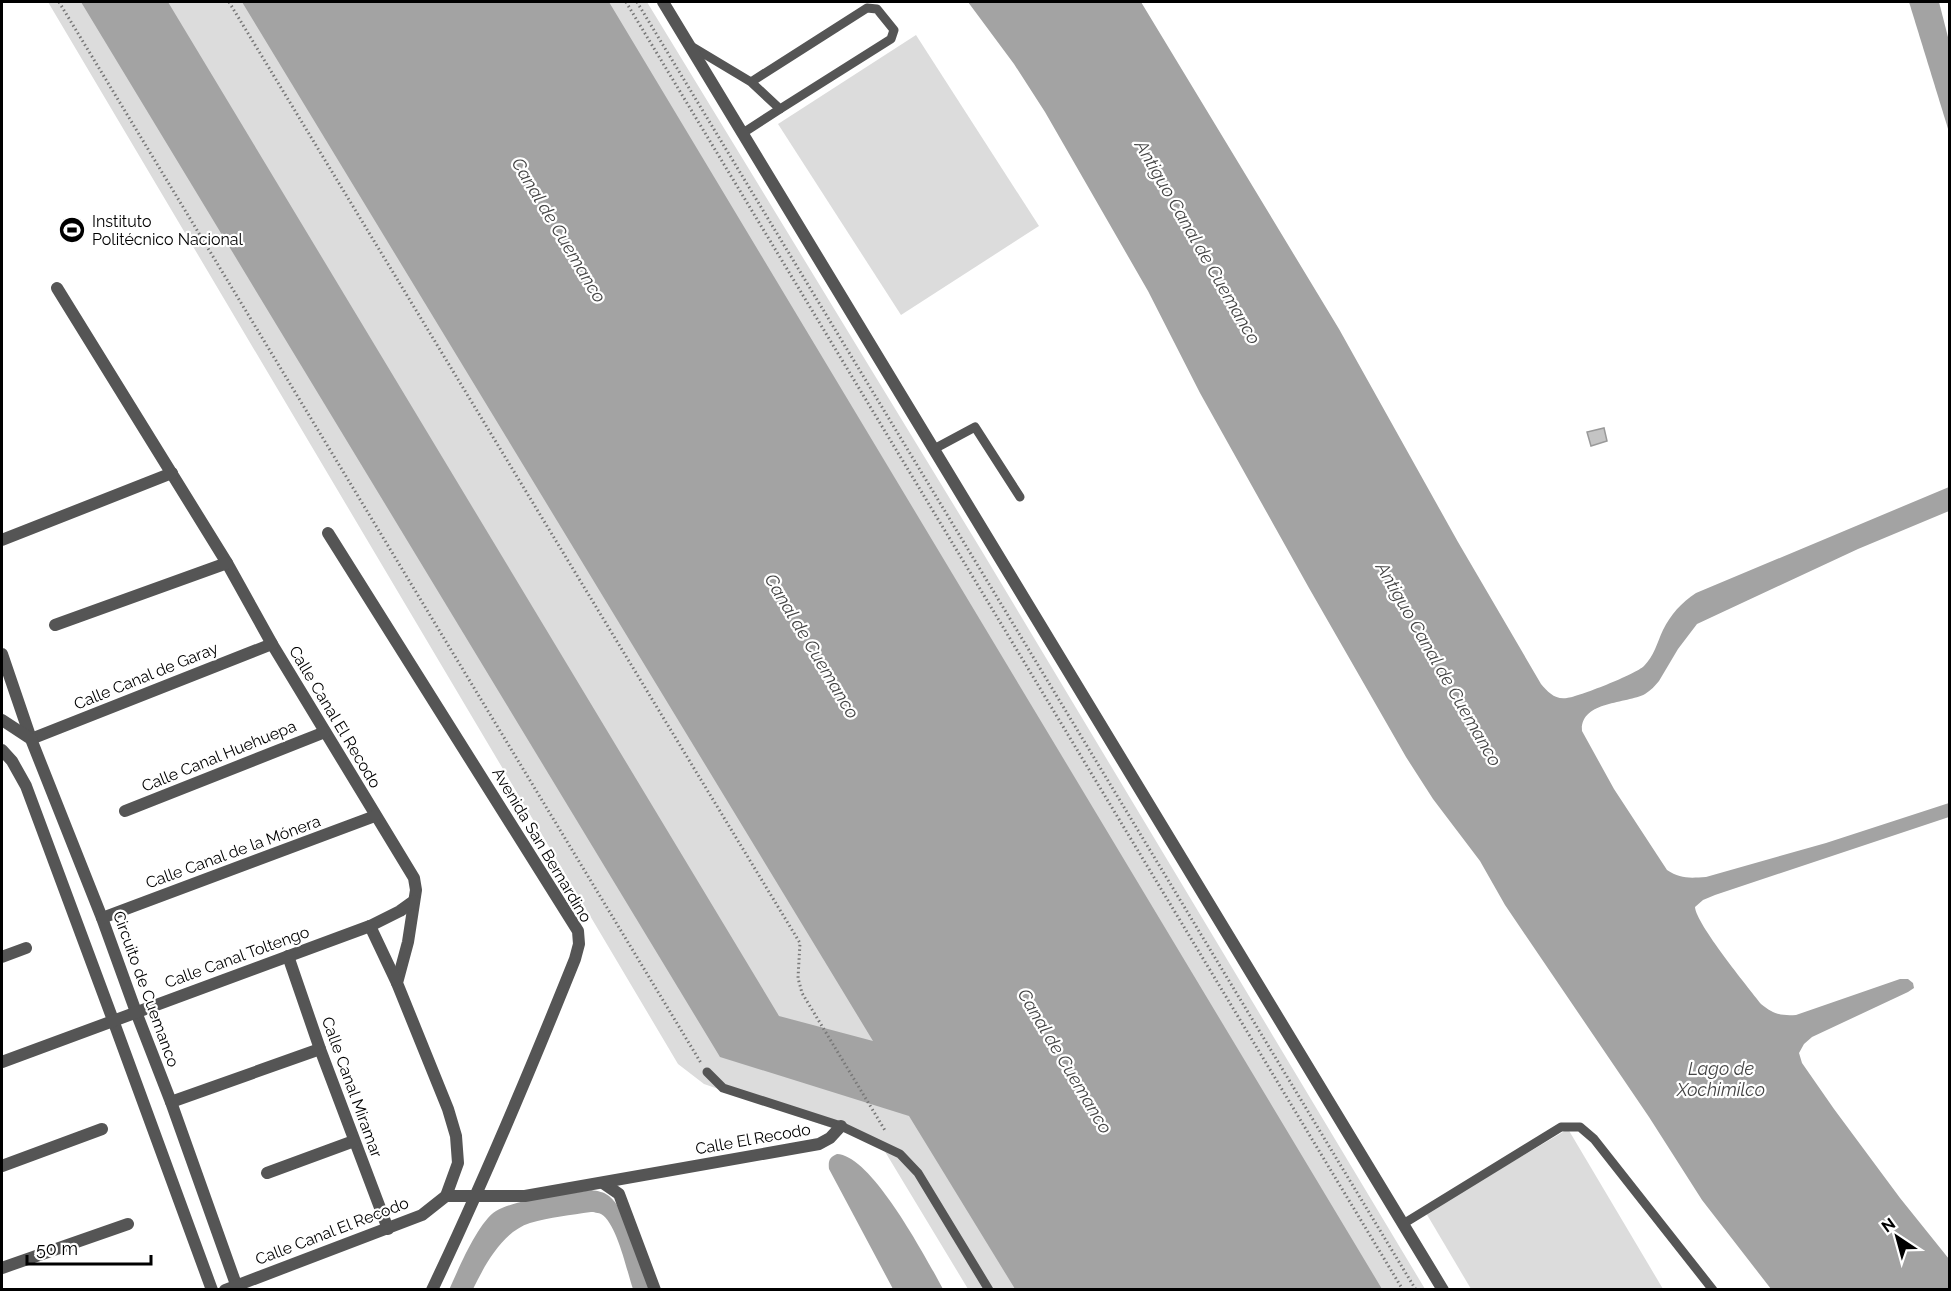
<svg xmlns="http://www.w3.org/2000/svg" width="1951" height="1291" font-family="Raleway,sans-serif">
	<rect width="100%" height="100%" fill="#fff"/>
	<g fill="#dcdcdc">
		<polygon points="48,2 647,2 980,548 1425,1289 968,1289 881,1145 704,1084 678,1064"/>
		<polygon points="916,35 1039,226 901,315 778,124"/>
		<polygon points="1568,1129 1663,1289 1471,1289 1426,1213"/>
	</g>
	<g fill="#a3a3a3">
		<polygon points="81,2 168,2 779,1016 873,1041 242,2 609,2 1382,1289 1015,1289 909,1116 720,1057"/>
		<path d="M 968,2 L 1141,2 L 1339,329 L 1458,542 L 1541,684 C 1548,692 1555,700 1567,698 C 1578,697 1636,674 1644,666 C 1654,656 1657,643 1663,630 C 1671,614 1681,603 1696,593 L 1949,487 L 1949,511 L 1858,549 L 1697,624 L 1678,649 L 1659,681 C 1655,686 1651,690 1645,694 C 1626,704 1580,701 1582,731 L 1614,789 L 1667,870 C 1680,879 1690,878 1706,877 L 1826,843 L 1949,803 L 1949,817 L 1715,895 L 1703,900 L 1695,907 C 1696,924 1748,987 1761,1004 C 1773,1014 1781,1016 1796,1015 L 1900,979 L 1908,979 L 1913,983 L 1914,988 L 1908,992 L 1812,1037 L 1804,1044 L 1799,1053 L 1802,1063 L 1834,1109 L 1900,1198 L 1949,1259 L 1949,1289 L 1771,1289 L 1702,1200 L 1649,1117 L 1505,905 L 1480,861 L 1433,799 L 1406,757 L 1309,588 L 1200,393 L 1148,291 L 1045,112 L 1014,64 Z"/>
		<polygon points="1909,2 1939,2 1949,41 1949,132"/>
		<path d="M 837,1154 C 872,1155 927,1260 943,1289 L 893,1289 L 829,1169 C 828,1160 830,1157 837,1154 Z"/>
		<path d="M 591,1190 C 598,1191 604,1192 609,1196 C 629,1213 641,1264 650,1289 L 633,1289 C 627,1272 617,1223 601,1214 C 600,1213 592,1212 591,1212 C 571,1215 550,1217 530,1223 C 502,1232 485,1265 473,1289 L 449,1290 C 458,1270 478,1222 496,1211 C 519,1198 565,1195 591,1190 Z"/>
	</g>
	<polygon fill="#c4c4c4" stroke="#999" stroke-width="1.5" points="1604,428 1607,441 1591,446 1587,432"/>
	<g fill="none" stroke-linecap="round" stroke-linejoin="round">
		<g stroke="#777" stroke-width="3" stroke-dasharray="1.5 3" stroke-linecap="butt">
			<polyline points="59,2 701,1063"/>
			<polyline points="229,2 800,943 798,978 802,993 886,1132"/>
			<polyline points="626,2 1403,1290"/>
			<polyline points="637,2 1416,1290"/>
		</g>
		<g stroke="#555" stroke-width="9">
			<polyline points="691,46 751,82 780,109 891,39 894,30 877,9 867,8 751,82"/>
			<polyline points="743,133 780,109"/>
			<polyline points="934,449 975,427 1020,497"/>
			<polyline points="707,1072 723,1088 841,1126 900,1154 918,1173 989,1290"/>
			<polyline points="1403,1224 1561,1127 1580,1127 1594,1139 1713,1290"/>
		</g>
		<g stroke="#555" stroke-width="12">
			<polyline points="663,2 1443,1290"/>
			<polyline points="57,288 227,563 272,644 414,878 416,890 408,942 397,983 448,1109 456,1136 458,1163 446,1196"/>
			<path d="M 328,533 L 578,931 L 579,944 L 575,959 C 530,1071 484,1181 432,1290"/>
			<polyline points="2,540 172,473"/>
			<polyline points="55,625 227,563"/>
			<polyline points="2,654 31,739 272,644"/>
			<polyline points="2,720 31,739 102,918 136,1012 171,1102 238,1290"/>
			<polyline points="2,750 12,761 26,786 113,1020 212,1290"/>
			<polyline points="125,811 325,732"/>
			<polyline points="102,918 375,816"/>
			<polyline points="370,926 397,983"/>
			<polyline points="288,956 320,1049 388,1229"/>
			<polyline points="2,957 26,948"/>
			<polyline points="2,1062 370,926 400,911 414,901"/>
			<polyline points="171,1102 320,1049"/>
			<polyline points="2,1166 102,1129"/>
			<polyline points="267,1173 354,1141"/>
			<polyline points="603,1183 619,1194 655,1290"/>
			<polyline points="2,1268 128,1224"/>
			<polyline points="225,1290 422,1215 446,1196 525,1196 819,1144 830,1138 841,1126"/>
		</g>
	</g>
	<defs>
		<g id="stadium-disc" transform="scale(1.35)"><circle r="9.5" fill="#000" stroke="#fff"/><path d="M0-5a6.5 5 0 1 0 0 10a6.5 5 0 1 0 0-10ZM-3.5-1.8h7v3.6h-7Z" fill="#fff"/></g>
	</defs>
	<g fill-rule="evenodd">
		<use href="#stadium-disc" x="72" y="230"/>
	</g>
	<g text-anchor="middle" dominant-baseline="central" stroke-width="4.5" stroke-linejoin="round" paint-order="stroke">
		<g font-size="16" fill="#000" stroke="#fff" text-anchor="start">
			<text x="92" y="221">Instituto<tspan x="92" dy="18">Politécnico Nacional</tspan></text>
		</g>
		<g font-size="16" fill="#000" stroke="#fff">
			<text transform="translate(146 676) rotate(-22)">Calle Canal de Garay</text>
			<text transform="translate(335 717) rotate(59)">Calle Canal El Recodo</text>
			<text transform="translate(219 756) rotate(-22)">Calle Canal Huehuepa</text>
			<text transform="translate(542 845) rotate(59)">Avenida San Bernardino</text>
			<text transform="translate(233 852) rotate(-20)">Calle Canal de la Mónera</text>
			<text transform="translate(237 957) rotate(-20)">Calle Canal Toltengo</text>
			<text transform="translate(146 989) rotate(70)">Circuito de Cuemanco</text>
			<text transform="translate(352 1087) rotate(70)">Calle Canal Miramar</text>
			<text transform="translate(753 1139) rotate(-10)">Calle El Recodo</text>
			<text transform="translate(332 1231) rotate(-21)">Calle Canal El Recodo</text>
		</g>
		<g font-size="18" font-style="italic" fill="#444" stroke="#fff">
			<text transform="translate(559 230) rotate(59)">Canal de Cuemanco</text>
			<text transform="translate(1198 242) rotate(60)">Antiguo Canal de Cuemanco</text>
			<text transform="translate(812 646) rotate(59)">Canal de Cuemanco</text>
			<text transform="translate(1439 664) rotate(60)">Antiguo Canal de Cuemanco</text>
			<text transform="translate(1065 1061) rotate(59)">Canal de Cuemanco</text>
			<text x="1721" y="1068">Lago de<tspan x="1721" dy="21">Xochimilco</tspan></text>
		</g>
	</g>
	<rect width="1951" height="1291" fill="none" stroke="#000000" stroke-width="6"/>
	<g transform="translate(1897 1237) rotate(324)" stroke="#ffffff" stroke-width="4.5" paint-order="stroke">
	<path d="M0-4.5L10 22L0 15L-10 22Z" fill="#000000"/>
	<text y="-9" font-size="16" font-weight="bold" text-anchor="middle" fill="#000000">N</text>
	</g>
	<path d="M27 1255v9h124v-9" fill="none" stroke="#000000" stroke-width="3"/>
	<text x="36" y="1255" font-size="18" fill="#000000" stroke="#ffffff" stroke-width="4.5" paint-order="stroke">50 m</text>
</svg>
